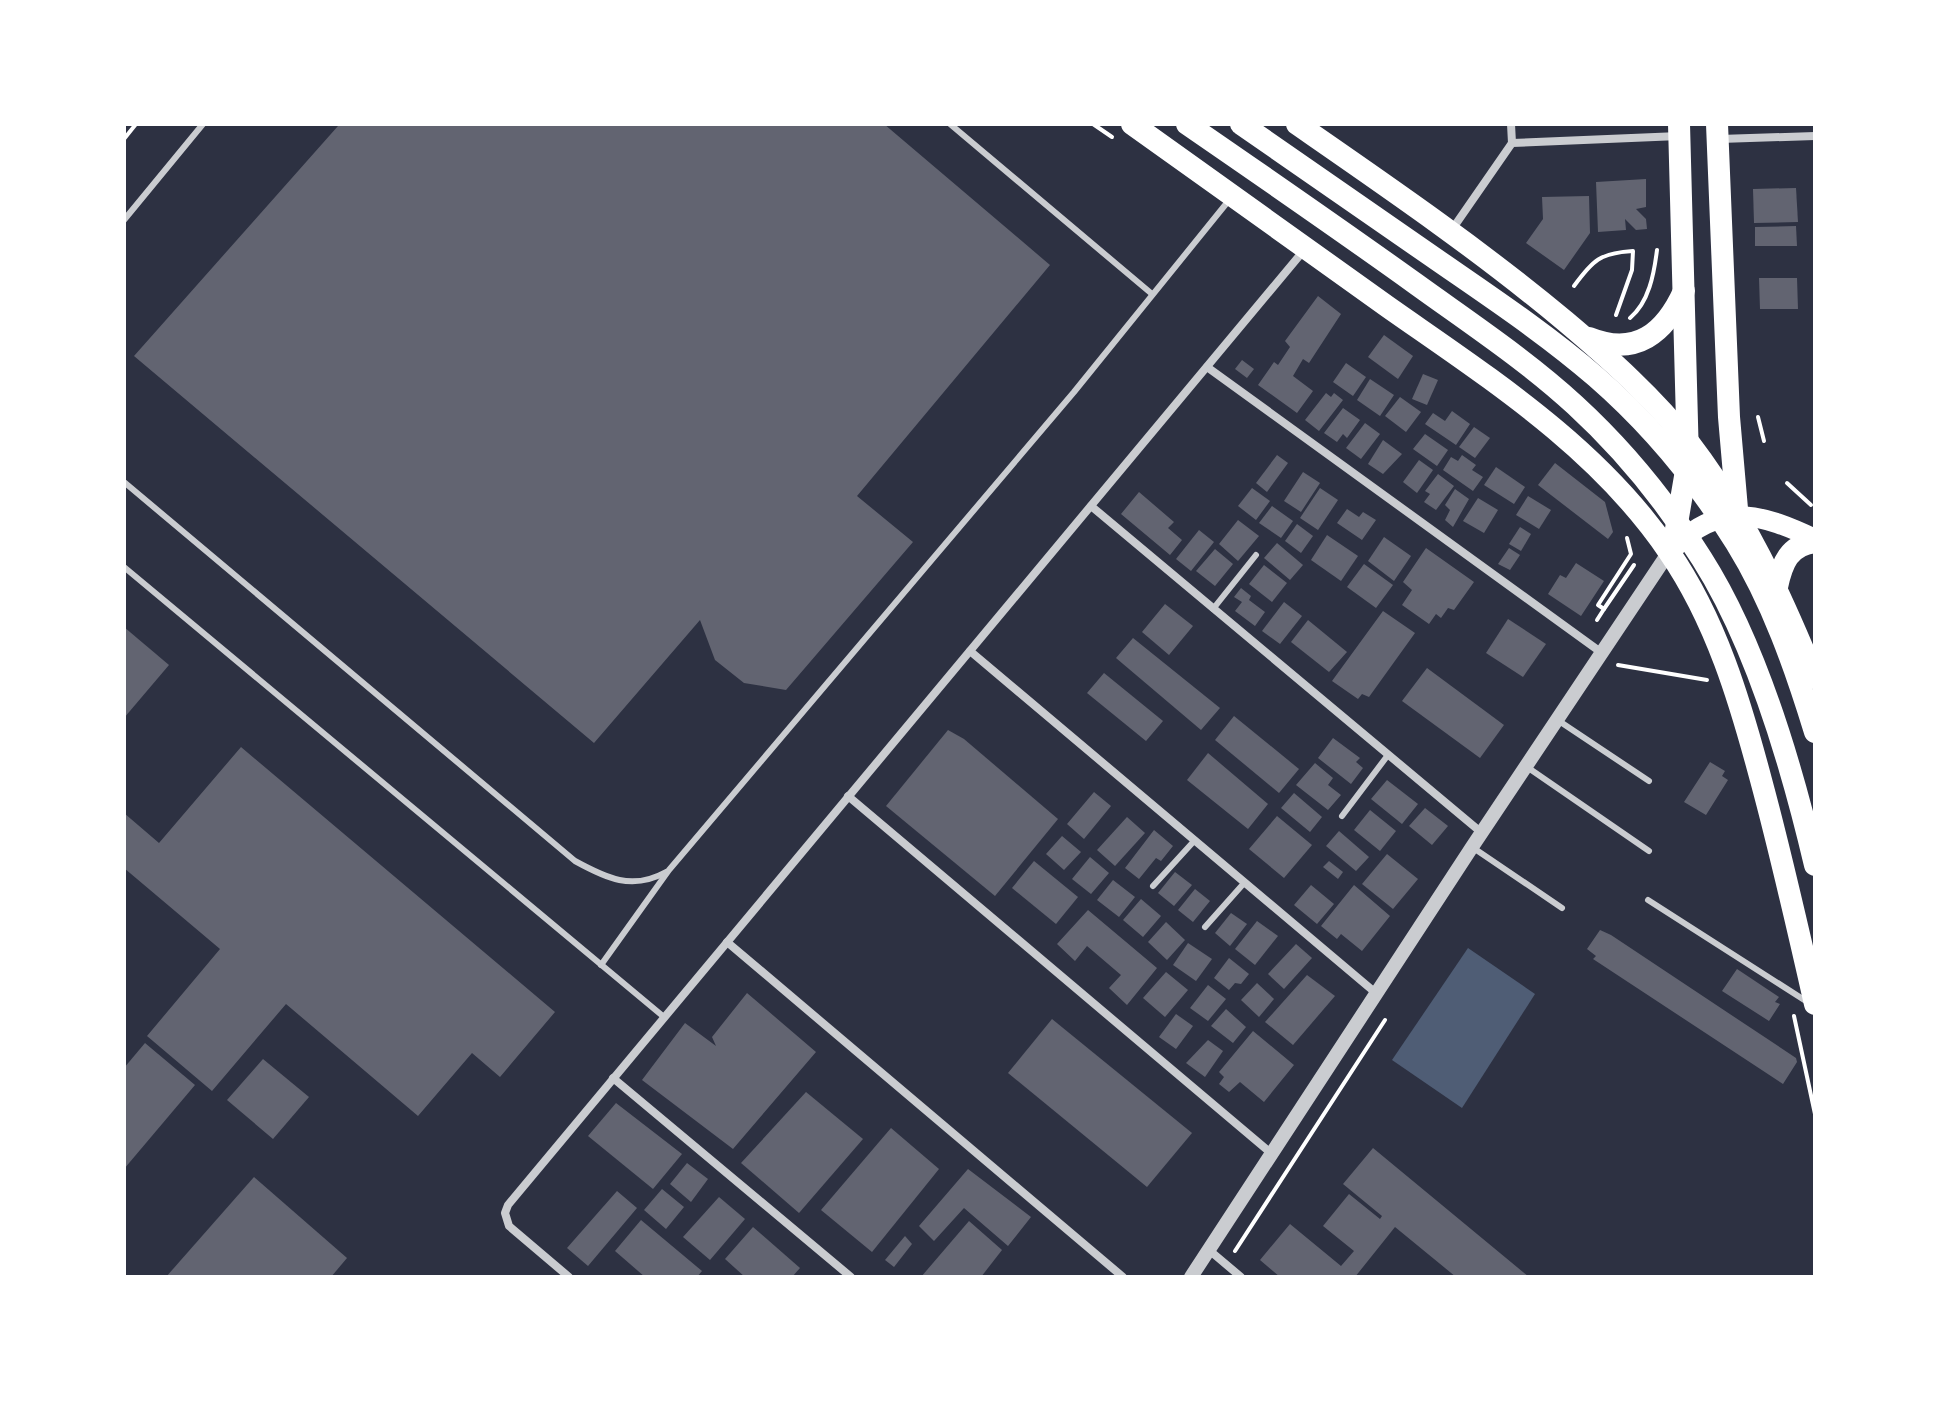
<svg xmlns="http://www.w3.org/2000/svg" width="1939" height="1401" font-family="'Sofia Sans Condensed',sans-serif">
	<rect width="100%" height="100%" fill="#2d3142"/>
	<polygon fill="#4f5d75" points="1468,948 1535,994 1462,1108 1392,1060"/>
	<g fill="#626471">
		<polygon points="335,124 884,124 1050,265 857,496 913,542 786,690 744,683 715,660 700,620 594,743 134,356 338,126"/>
		<polygon points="1646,179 1646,207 1636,209 1646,219 1647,229 1636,230 1625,219 1626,230 1598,232 1596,182"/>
		<polygon points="1796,188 1798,222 1754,223 1753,189"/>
		<polygon points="1589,196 1590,233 1564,270 1526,243 1543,219 1542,197"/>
		<polygon points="1796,226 1797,246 1755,246 1755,227"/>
		<polygon points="1759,278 1797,278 1798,309 1760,309"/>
		<polygon points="1318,296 1341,314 1309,363 1303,359 1293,376 1313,391 1297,413 1258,385 1274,362 1278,365 1290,347 1285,341"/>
		<polygon points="1384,335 1413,356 1398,379 1368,357"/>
		<polygon points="1242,360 1254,369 1247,378 1235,369"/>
		<polygon points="1346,363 1366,377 1353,396 1333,382"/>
		<polygon points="1423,374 1438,380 1427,405 1412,399"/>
		<polygon points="1370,379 1394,395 1380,416 1357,400"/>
		<polygon points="1326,393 1331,397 1334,393 1343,400 1319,431 1305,420"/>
		<polygon points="1400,397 1421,412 1406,432 1385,416"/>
		<polygon points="1343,408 1360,420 1347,438 1343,434 1337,442 1324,433"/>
		<polygon points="1452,411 1470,424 1456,445 1425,424 1433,413 1445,421"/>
		<polygon points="1365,423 1380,434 1361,459 1346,448"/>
		<polygon points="1474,427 1490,438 1475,458 1459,447"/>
		<polygon points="1425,434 1448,450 1437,466 1413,449"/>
		<polygon points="1383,440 1402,454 1383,474 1368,464"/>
		<polygon points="1277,455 1288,463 1267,492 1256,483"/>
		<polygon points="1462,455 1476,465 1472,470 1483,477 1473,491 1443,470 1451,457 1458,461"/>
		<polygon points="1419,460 1433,470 1417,493 1403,482"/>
		<polygon points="1555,463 1605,502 1613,532 1608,539 1538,485"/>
		<polygon points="1496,467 1525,487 1514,504 1484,485"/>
		<polygon points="1303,472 1320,483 1301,512 1284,501"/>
		<polygon points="1438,474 1454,486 1436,510 1424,502 1430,494 1425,491"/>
		<polygon points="1252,488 1270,501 1256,520 1238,506"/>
		<polygon points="1320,488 1338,500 1318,530 1300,518"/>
		<polygon points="1455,489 1469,499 1453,527 1445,520 1450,510 1445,505"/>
		<polygon points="1139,492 1174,522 1168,528 1182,540 1170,555 1121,514"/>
		<polygon points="1528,496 1551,510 1539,529 1516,515"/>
		<polygon points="1478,498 1498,510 1484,533 1463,521"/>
		<polygon points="1272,506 1293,521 1281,538 1259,523"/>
		<polygon points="1347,509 1359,517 1363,512 1376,520 1362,540 1337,523"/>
		<polygon points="1238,520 1259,536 1238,561 1219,544"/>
		<polygon points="1297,524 1313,536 1301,553 1285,541"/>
		<polygon points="1520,527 1531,534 1521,551 1509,544"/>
		<polygon points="1199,530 1214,542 1191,571 1176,559"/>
		<polygon points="1327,535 1358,556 1341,581 1311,560"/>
		<polygon points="1384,537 1411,556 1394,581 1368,561"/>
		<polygon points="1277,543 1303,565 1290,580 1264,558"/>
		<polygon points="1426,548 1474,582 1454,610 1448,608 1441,618 1436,614 1429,624 1402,605 1412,590 1403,582"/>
		<polygon points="1509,548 1520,555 1510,570 1498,564"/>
		<polygon points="1215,549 1233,564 1215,586 1196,571"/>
		<polygon points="1576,563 1604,581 1581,616 1548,594 1560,575 1566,578"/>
		<polygon points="1364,564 1393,585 1376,608 1347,587"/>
		<polygon points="1264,565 1287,583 1272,602 1249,584"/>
		<polygon points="1241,588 1251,596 1249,600 1265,612 1255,626 1235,611 1242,602 1234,597"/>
		<polygon points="1284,602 1302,616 1280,644 1262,631"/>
		<polygon points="1165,604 1193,626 1169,655 1142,632"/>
		<polygon points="1383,611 1415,633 1369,697 1362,694 1358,699 1332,681"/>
		<polygon points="1508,619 1546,644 1523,677 1486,653"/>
		<polygon points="1308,620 1347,652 1329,672 1291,642"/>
		<polygon points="124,627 169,665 124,718"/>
		<polygon points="1133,638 1220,708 1201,730 1116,658"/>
		<polygon points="1427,668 1504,725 1480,758 1402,701"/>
		<polygon points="1104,673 1163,721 1146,741 1087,693"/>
		<polygon points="1234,716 1299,769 1279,793 1215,740"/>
		<polygon points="948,730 964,739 1058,819 995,896 886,806"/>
		<polygon points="1333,738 1360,758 1356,762 1363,768 1351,784 1318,758"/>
		<polygon points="241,747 555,1012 500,1077 472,1053 418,1116 286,1004 212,1091 147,1036 220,949 124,868 124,813 159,843"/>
		<polygon points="1208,753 1268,804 1248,829 1187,780"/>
		<polygon points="1710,762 1725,771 1722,776 1728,780 1706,815 1684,802"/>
		<polygon points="1315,763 1333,778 1328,785 1341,795 1328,810 1296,785"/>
		<polygon points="1387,780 1418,804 1402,824 1371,799"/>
		<polygon points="1094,792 1111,806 1084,839 1067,824"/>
		<polygon points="1294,793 1322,817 1310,832 1281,808"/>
		<polygon points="1425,808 1448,826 1432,845 1409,826"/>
		<polygon points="1370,810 1396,831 1380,851 1354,830"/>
		<polygon points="1277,816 1312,845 1284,878 1249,849"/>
		<polygon points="1127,817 1145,833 1115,866 1097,850"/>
		<polygon points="1154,830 1173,846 1161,861 1156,858 1139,879 1125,868"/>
		<polygon points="1339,831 1369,857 1356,871 1326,846"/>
		<polygon points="1062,836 1081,852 1064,870 1046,854"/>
		<polygon points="1387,854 1418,879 1393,909 1362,884"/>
		<polygon points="1090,857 1109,873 1091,894 1072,879"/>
		<polygon points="1034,861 1078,897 1056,924 1012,888"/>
		<polygon points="1329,861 1343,872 1338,879 1323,867"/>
		<polygon points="1175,872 1192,885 1174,906 1158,893"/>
		<polygon points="1113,880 1135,897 1119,917 1097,900"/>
		<polygon points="1311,885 1334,904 1317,924 1294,905"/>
		<polygon points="1354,885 1390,916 1362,951 1341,934 1337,939 1321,926"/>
		<polygon points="1195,889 1210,901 1193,922 1178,910"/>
		<polygon points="1141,899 1161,916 1143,937 1123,920"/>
		<polygon points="1088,910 1157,968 1127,1005 1109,988 1121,975 1087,946 1075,961 1057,944"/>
		<polygon points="1231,913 1247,924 1230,946 1215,933"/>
		<polygon points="1257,921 1278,936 1255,965 1235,949"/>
		<polygon points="1166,922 1185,940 1167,960 1148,942"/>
		<polygon points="1600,930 1611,935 1796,1058 1797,1062 1783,1084 1593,959 1596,956 1587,949"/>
		<polygon points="1188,943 1212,959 1196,981 1173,965"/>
		<polygon points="1296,944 1312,958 1284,989 1268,974"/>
		<polygon points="1229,958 1249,974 1241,984 1235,983 1229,990 1214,978"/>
		<polygon points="1737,969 1779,997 1775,1002 1780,1004 1769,1021 1722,991"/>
		<polygon points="1166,972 1188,990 1165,1017 1143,998"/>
		<polygon points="1307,975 1335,996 1293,1045 1265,1022"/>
		<polygon points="1257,983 1274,999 1259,1017 1241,1000"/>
		<polygon points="1208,985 1226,999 1208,1021 1190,1008"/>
		<polygon points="747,993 816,1052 733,1149 642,1080 685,1023 716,1046 712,1037"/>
		<polygon points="1226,1009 1246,1027 1233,1043 1211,1026"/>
		<polygon points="1176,1014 1193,1026 1176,1049 1159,1037"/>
		<polygon points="1052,1019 1192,1133 1147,1187 1008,1073"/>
		<polygon points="1253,1031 1294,1065 1264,1102 1240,1082 1229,1092 1219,1084 1224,1077 1219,1072"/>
		<polygon points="1208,1040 1223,1051 1205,1077 1186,1063"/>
		<polygon points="145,1043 195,1085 124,1169 124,1068"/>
		<polygon points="263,1059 309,1097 273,1139 227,1100"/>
		<polygon points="806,1092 863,1139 799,1213 741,1163"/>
		<polygon points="616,1103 682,1154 653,1189 588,1136"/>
		<polygon points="891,1128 939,1169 872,1252 821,1210"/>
		<polygon points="1373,1148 1529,1277 1456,1277 1395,1227 1355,1277 1280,1277 1260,1260 1290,1224 1341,1266 1354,1251 1323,1226 1349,1194 1380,1219 1382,1216 1343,1184"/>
		<polygon points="687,1163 708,1179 691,1202 670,1184"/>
		<polygon points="968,1169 1031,1217 1008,1246 964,1208 934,1241 919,1226"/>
		<polygon points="254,1177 347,1258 331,1277 166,1277"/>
		<polygon points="662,1189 684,1207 666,1229 644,1210"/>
		<polygon points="617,1191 637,1208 588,1266 567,1248"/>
		<polygon points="719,1197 745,1219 710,1260 683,1237"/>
		<polygon points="641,1220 702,1271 697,1277 645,1277 615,1251"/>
		<polygon points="969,1221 1002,1250 981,1277 921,1277"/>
		<polygon points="753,1227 800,1268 792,1277 745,1277 725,1259"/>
		<polygon points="905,1236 912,1244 894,1267 885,1260"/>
	</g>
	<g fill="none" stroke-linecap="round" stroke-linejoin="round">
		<g stroke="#fff" stroke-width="4">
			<polyline points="1093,124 1112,137"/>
			<polyline points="124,139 136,124"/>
			<path d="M 1574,286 C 1593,260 1600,253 1633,251 L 1632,270 L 1616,315"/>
			<path d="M 1630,318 C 1649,302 1654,274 1657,250"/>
			<polyline points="1758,417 1764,441"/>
			<polyline points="1787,483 1811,505"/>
			<polyline points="1604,609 1634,565"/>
			<polyline points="1597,620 1604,609 1598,605 1631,554 1627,538"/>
			<polyline points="1618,665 1707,680"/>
			<polyline points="1794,1016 1815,1114"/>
			<polyline points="1235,1251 1385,1020"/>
		</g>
		<g stroke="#caccd0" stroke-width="6">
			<polyline points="950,124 1152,294"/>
			<polyline points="124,220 203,124"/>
			<path d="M 124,482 L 575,861 C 606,878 632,891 666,872"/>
			<polyline points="124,567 664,1017"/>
			<polyline points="1213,609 1256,555"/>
			<polyline points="1559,721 1649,781"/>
			<polyline points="1527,767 1649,851"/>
			<polyline points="1342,816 1388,755"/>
			<polyline points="1472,847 1562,908"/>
			<polyline points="1153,886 1195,840"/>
			<polyline points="1648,900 1809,1003"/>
			<polyline points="1205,927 1245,882"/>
			<polyline points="601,965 669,870 1074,392 1230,199"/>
		</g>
		<g stroke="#caccd0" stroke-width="8">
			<polyline points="1511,124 1512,143"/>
			<polyline points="1720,139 1815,136"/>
			<polyline points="1451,231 1512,143 1679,136"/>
			<polyline points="1207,367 1602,653"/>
			<polyline points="1091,506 1482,833"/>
			<polyline points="970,651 1377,994"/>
			<polyline points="848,796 1272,1154"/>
			<polyline points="727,942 1123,1277"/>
			<polyline points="613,1078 851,1277"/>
			<polyline points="1209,1250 1241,1277"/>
			<polyline points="569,1277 509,1226 505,1213 508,1205 1305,249"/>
		</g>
		<polyline stroke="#caccd0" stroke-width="14" points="1191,1277 1472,847 1669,552"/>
		<path stroke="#fff" stroke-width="20" d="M 1676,546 C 1721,500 1764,515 1815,539"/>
		<g stroke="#fff" stroke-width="22">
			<path d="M 1132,124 C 1217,185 1302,246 1388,307 C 1489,378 1598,447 1669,552 C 1716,620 1740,701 1761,780 C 1781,854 1798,929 1815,1004"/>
			<path d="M 1187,124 C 1264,177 1341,230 1416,284 C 1470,323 1526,360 1575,405 C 1624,450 1667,503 1702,559 C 1756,644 1792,767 1815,865"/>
			<path d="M 1241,124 C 1304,168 1367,212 1430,255 C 1486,294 1544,332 1596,377 C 1650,424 1698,482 1736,543 C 1772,601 1795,667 1815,732"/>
			<path d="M 1297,124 C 1388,187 1480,250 1565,321 C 1609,358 1654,398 1690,444 C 1745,516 1781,595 1815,678"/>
			<polyline points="1717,124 1729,417 1737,509"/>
			<path d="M 1589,338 C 1636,357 1665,333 1684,291"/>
			<polyline points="1676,529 1688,459 1679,124"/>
			<path d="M 1777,587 C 1782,563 1789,545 1815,542"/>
		</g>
	</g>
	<rect width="1939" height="1401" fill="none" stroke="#ffffff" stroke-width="252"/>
</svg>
